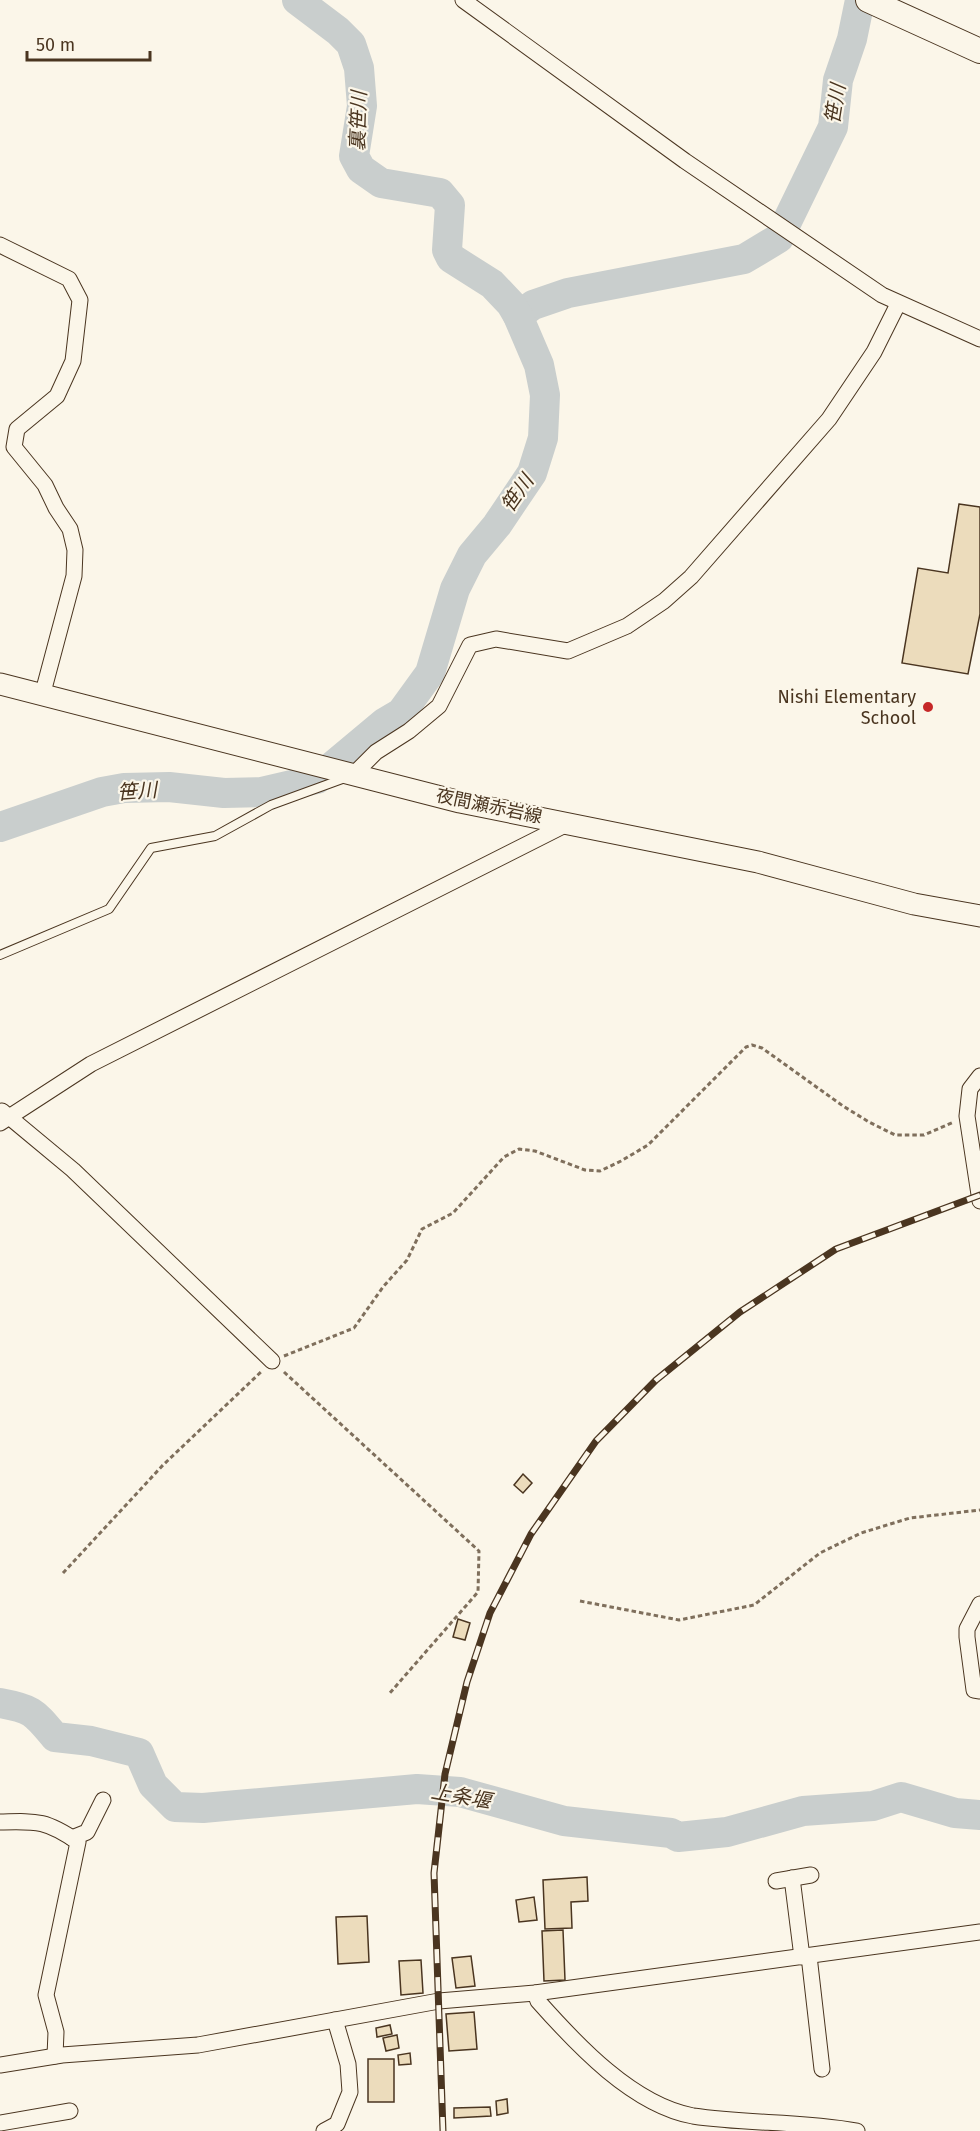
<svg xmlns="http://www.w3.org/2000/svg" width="980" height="2131" font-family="'Fira Sans','Noto Sans JP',sans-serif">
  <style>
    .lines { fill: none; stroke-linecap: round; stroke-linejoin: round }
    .river { stroke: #c9cecd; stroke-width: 30 }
    .building { fill: #ecdcbc; stroke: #4a3520; stroke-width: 1.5 }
    .service-casing { stroke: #4a3520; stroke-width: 10 }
    .minor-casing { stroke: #4a3520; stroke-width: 17 }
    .secondary-casing { stroke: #4a3520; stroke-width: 23 }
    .trunk-casing { stroke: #4a3520; stroke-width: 26 }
    .path { stroke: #7f6f5c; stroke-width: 3; stroke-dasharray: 4.5 3; stroke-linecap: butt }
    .service { stroke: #fbf6e9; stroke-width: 8 }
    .minor { stroke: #fbf6e9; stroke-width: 15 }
    .secondary { stroke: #fbf6e9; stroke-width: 21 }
    .trunk { stroke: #fbf6e9; stroke-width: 24 }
    .rail-casing { stroke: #4a3520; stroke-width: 7 }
    .rail { stroke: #fbf6e9; stroke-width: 4.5; stroke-dasharray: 14; stroke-linecap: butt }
    .poi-dot { fill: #c62828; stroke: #fbf6e9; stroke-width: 2 }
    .labels { text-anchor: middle; stroke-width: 4.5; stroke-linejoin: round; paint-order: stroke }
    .poi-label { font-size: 18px; fill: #4a3520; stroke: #fbf6e9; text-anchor: end }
    .street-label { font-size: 18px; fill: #4a3520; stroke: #fbf6e9 }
    .water-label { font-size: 20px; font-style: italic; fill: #4a3520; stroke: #fbf6e9 }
  </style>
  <rect width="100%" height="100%" fill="#fbf6e9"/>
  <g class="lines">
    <g class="river">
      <path d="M518,316L533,305L568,293L744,259L779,238L833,127L838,80L852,39L860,0"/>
      <path d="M0,827L102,792L124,788L169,787L224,793L261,792L317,779L384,723L401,713L430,673L455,589L472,555L497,525L532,473L543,438L545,395L539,365L518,316L511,304L492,284L451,258L447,250L450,205L440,193L381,183L361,169L354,156L362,106L359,68L351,44L338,31L297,0"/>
      <path d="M0,1703C33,1709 34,1712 55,1737L91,1741L139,1753L153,1785L175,1807L203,1808L417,1789L460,1792L564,1821L671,1833L678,1837L727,1832L803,1811L873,1806L901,1797L955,1813L980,1815"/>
    </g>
  </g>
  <g class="building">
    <path d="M959,504L980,507V614L968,674L902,663L918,568L948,573Z"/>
    <path d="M523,1474L532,1483L523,1493L514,1485Z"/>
    <path d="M458,1619L470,1623L465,1640L453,1637Z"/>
    <path d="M587,1877L588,1901L571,1902L572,1928L545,1929L543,1880Z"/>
    <path d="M534,1897L537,1920L519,1922L516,1900Z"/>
    <path d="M367,1916L369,1962L338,1964L336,1917Z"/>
    <path d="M563,1930L565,1980L544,1981L542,1931Z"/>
    <path d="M471,1956L475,1986L456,1988L452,1958Z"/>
    <path d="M421,1960L423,1993L401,1995L399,1961Z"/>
    <path d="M474,2012L477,2049L449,2051L446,2014Z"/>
    <path d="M390,2025L392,2034L377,2037L376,2028Z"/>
    <path d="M397,2035L399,2048L386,2051L383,2038Z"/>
    <path d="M410,2053L411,2064L399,2065L398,2055Z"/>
    <rect x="368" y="2059" width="26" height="43"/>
    <path d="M507,2099L508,2113L497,2115L496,2101Z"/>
    <path d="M490,2107L491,2116L454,2118V2108Z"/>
  </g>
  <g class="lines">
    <g class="service-casing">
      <path id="service" d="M0,955L109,909L151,848L215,836L271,805L345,778"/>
    </g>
    <g class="minor-casing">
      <g id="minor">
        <path d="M463,0L685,161L882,295L980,339"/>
        <path d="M0,245L69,279L80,300L73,361L57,396L17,429L14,447L45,485L56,508L70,529L75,550L74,576L42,696"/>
        <path d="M354,774L376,752L409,731L439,706L470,645L496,639L568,651L627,626L664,601L691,577L829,419L874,352L898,304"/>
        <path d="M980,1076L970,1089L967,1116L980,1201"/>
        <path d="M2,1111L73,1170L272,1361"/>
        <path d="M0,1123L91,1064L569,823"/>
        <path d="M980,1604L967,1629V1637L974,1690L980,1691"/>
        <path d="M0,1822C37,1821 46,1820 78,1842L46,1995L56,2032L55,2056"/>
        <path d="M72,1838L87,1832L103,1800"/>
        <path d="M792,1878L802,1957"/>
        <path d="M776,1881L811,1875"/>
        <path d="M809,1956L822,2069"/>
        <path d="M535,1993L538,2001C577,2045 633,2105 693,2116C747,2124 803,2121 857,2131"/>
        <path d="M0,2065L62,2055L198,2045L439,2001L535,1993L980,1932"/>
        <path d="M0,2123L70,2111"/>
        <path d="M324,2131L337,2124L350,2092L348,2064L335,2020"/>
      </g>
    </g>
    <g class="secondary-casing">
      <path id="secondary" d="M0,684L460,802L758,862L914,904L980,916"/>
    </g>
    <g class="trunk-casing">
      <path id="trunk" d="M868,0L980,51"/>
    </g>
    <g class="path">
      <path d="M284,1356L354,1328L383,1287L407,1260L422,1229L453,1213L504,1157L519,1149L535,1151L585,1170L600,1171L621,1161L648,1145L746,1047L752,1045L762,1048L843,1106L869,1122L895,1135H924L954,1122"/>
      <path d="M284,1372L479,1551L478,1592L389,1694"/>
      <path d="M63,1573L163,1465L262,1371"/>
      <path d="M580,1601L679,1620L754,1605L820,1553L861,1533L910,1518L980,1510"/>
    </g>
    <use href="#service" class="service"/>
    <use href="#minor" class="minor"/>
    <use href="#secondary" class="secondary"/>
    <use href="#trunk" class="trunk"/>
    <g class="rail-casing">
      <path id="rail" d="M443,2131L434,1873L445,1774L467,1682L490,1613L531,1534L596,1441L656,1380L740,1312L836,1249L980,1195"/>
    </g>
    <use href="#rail" class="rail"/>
  </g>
  <circle class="poi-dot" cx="928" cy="707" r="6"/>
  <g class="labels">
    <g class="poi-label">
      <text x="916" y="703">Nishi Elementary<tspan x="916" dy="21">School</tspan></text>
    </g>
    <g class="street-label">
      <text transform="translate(489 806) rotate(12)" y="6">夜間瀬赤岩線</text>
    </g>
    <g class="water-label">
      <text transform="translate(835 104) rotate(-81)" y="7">笹川</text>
      <text transform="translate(358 121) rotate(-88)" y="7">裏笹川</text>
      <text transform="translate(517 493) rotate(-55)" y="7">笹川</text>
      <text transform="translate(137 791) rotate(-4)" y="7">笹川</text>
      <text transform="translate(461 1796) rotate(10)" y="7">上条堰</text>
    </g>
  </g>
  <path d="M27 51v9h123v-9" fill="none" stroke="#4a3520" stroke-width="3"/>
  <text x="36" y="51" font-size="18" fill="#4a3520" stroke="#fbf6e9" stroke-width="4.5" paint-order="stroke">50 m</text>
</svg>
